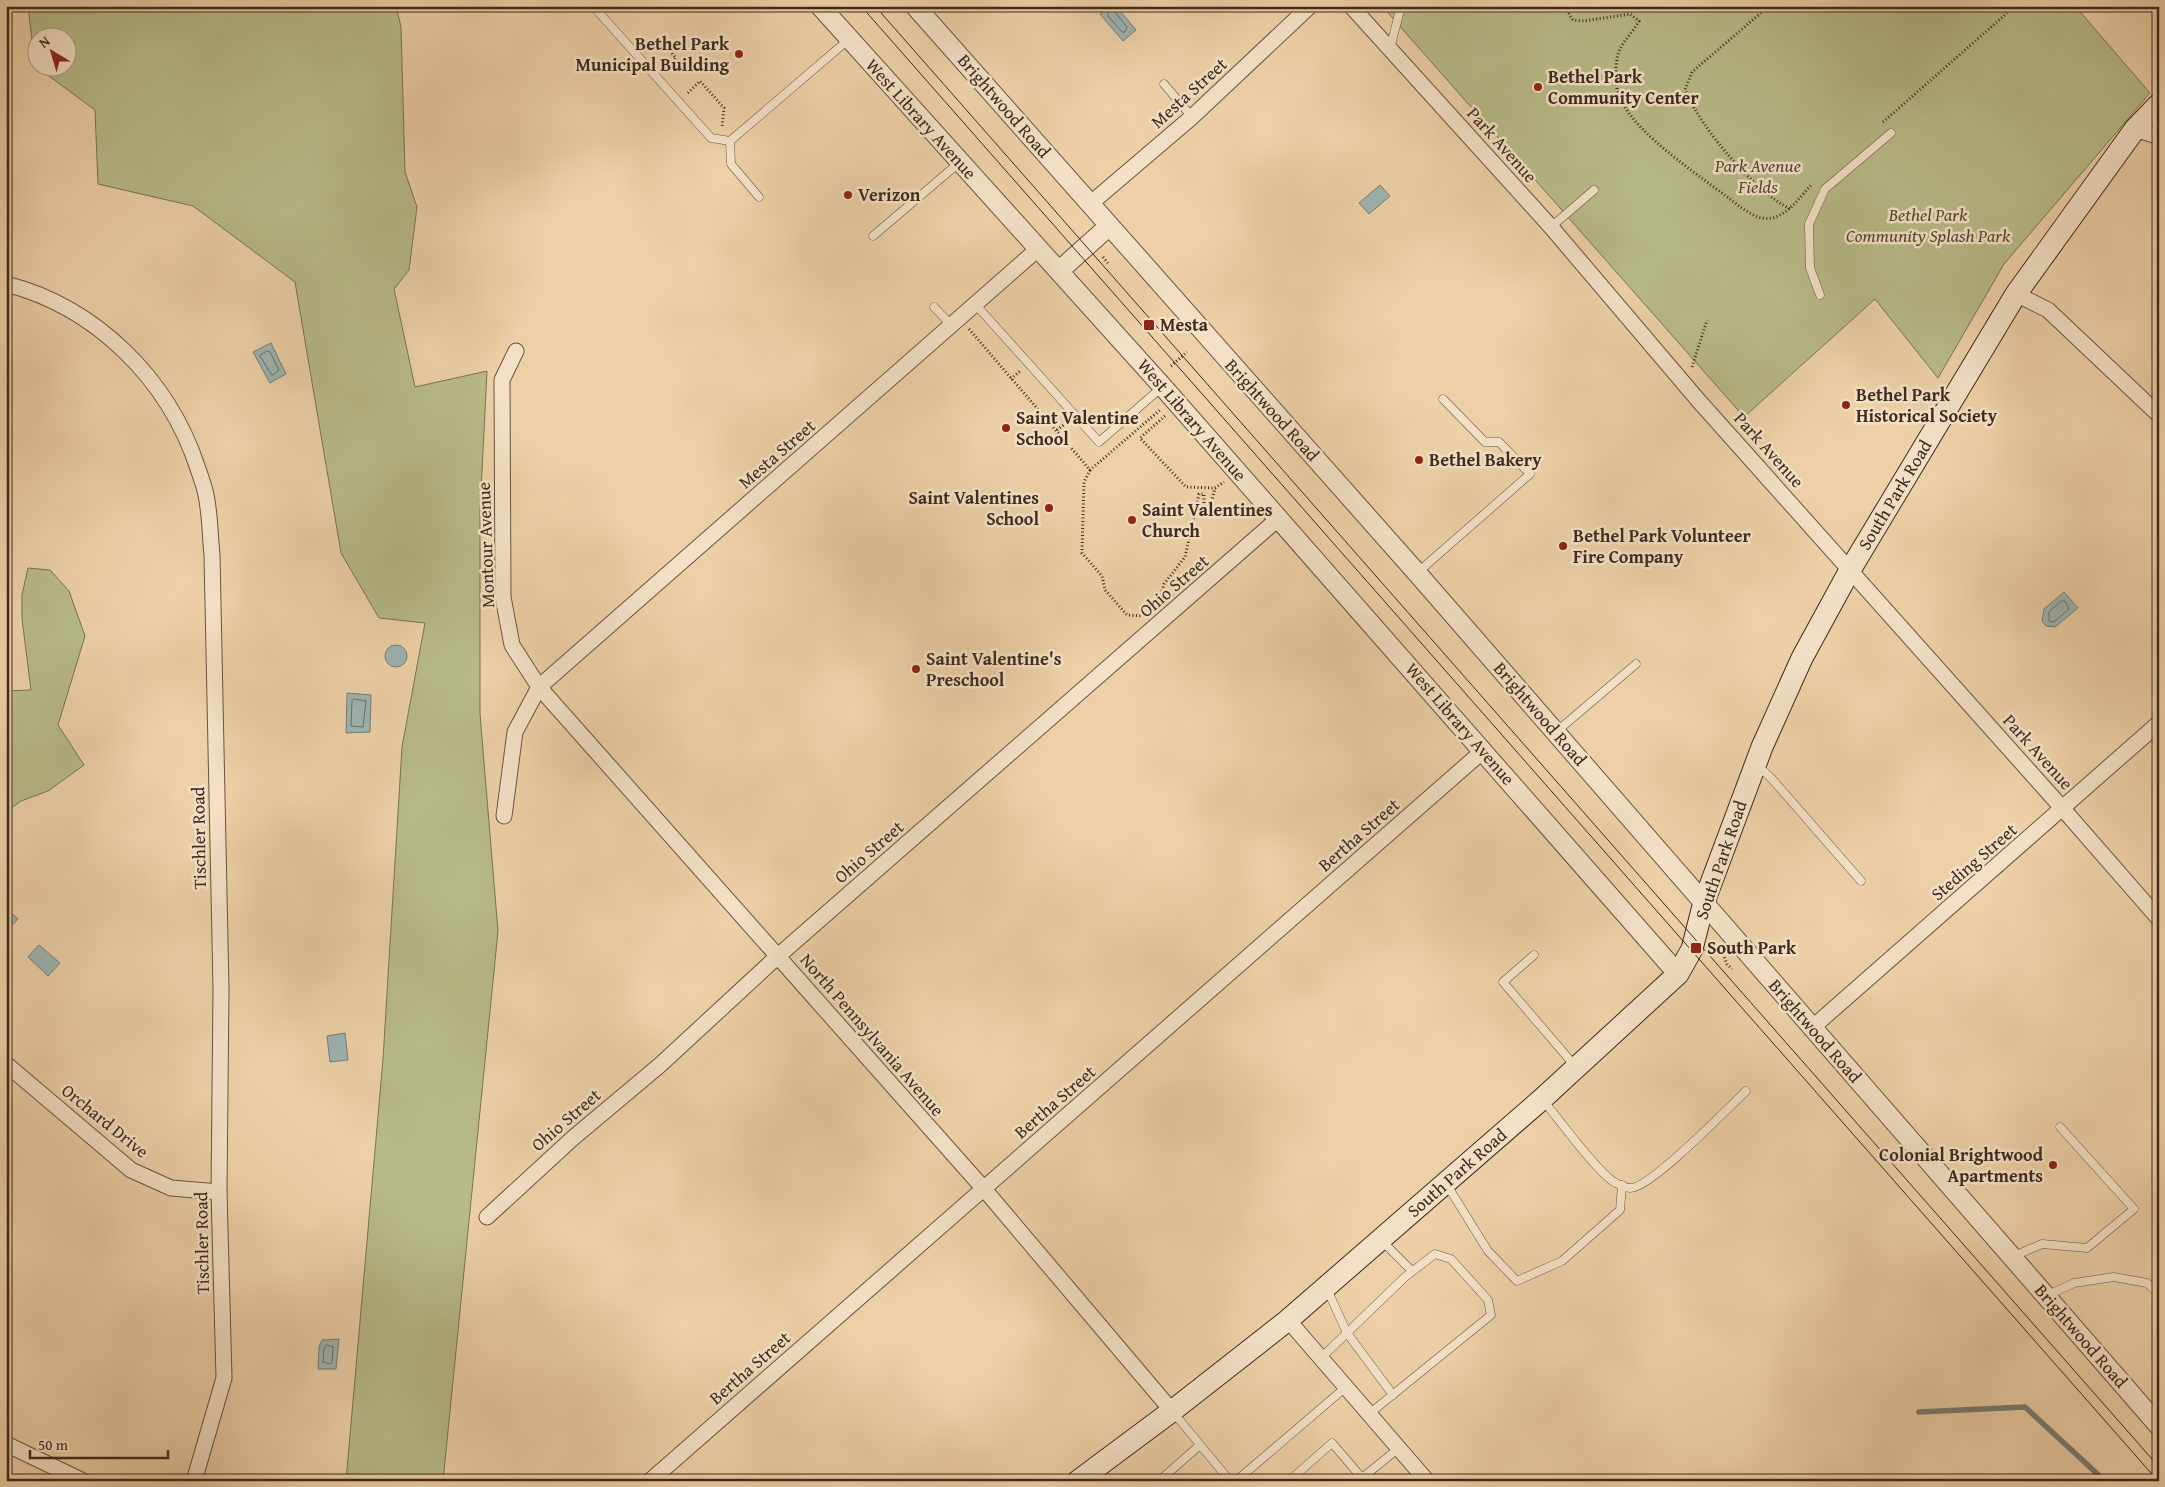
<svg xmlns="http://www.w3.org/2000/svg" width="2165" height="1487" font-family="'Gentium Book Plus',serif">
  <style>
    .green { fill: #b7bb88; stroke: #7b7252 }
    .water { fill: #9cb4b1; stroke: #777d75 }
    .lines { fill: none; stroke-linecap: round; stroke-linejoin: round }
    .shore { stroke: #6e6f66; stroke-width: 1 }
    .stream { stroke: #777d75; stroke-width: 5.5 }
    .service-casing { stroke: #6a543f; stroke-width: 9 }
    .minor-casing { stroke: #6a543f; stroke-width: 17 }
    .tertiary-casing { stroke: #6a543f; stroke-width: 21 }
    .secondary-casing { stroke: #3f2a1c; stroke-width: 23 }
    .path { stroke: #3f2a1c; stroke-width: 3; stroke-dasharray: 1 2.5; stroke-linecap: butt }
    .service { stroke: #f3e0c6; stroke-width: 8 }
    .minor { stroke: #f3e0c6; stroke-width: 15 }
    .tertiary { stroke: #f3e0c6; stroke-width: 19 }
    .secondary { stroke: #f3e0c6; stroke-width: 21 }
    .tram { stroke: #3f2a1c; stroke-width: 1 }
    .poi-dot { fill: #8f2418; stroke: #f3e0c6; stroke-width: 2 }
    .labels { text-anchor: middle; stroke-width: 5; stroke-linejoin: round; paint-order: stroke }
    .poi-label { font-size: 18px; font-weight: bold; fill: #3f2a1c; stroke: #f3e0c6; text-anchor: start }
    .street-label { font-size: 18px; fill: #3f2a1c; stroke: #f3e0c6 }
    .park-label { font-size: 18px; font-style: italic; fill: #574732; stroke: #f3e0c6 }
  </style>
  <rect width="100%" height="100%" fill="#edd0a7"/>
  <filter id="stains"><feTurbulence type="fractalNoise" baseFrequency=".004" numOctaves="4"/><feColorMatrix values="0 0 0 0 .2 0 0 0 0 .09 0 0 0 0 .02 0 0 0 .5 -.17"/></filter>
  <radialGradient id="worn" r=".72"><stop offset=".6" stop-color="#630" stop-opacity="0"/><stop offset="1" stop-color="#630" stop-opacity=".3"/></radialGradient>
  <g class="green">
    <path d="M28,6H396L401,27L405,172L417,207L409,270L394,289L415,387L487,371L480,511V714L498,931L443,1481H346L383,1059L402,747L425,623L379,618L341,553L295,282L193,206L98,184L95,110L38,68H68V38H38V67L35,66Z"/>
    <path d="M1382,6H2075L2150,93L2004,264L1938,378L1875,299L1744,417Z"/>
    <path d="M28,568L50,570L69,591L85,636L58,725L84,765L48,791L21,801L6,812V691L31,690L22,619V595Z"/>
  </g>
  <g class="water">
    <path d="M1108,6H1116L1136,30L1123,41L1100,14Z"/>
    <path d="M1380,185L1390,196L1369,214L1359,203Z"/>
    <path d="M271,343L286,374L270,383L253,352Z"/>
    <path d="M2064,592L2078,608L2055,627L2046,626L2042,621L2044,609Z"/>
    <circle cx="396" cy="656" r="11"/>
    <path d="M347,693L371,695L370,732L346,733Z"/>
    <path d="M6,908L18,919L7,931H6Z"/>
    <path d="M39,945L60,963L48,976L28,957Z"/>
    <path d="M345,1033L348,1060L330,1062L327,1036Z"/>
    <path d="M339,1339L336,1369H318L319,1347L322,1340Z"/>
  </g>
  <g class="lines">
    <g class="shore">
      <path d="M1110,11H1114L1127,27L1125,32H1122L1108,16Z"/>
      <path d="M267,351L270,352L279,370L273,375L271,374L260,356Z"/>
      <path d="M2062,601H2065L2069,609L2054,622L2049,621V612Z"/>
      <path d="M354,699L366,701L363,727L351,726L352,701Z"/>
      <path d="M327,1345L333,1347L332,1362L330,1364L323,1362L324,1349Z"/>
    </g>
    <path class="stream" d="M1919,1412L2025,1407L2105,1481"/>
    <g class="service-casing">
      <g id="service">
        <path d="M593,6L711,138L730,141L848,40"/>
        <path d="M1390,49L1401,6"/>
        <path d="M1164,84L1192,117"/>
        <path d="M730,141L731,164L759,197"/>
        <path d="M1551,227L1594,190"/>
        <path d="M873,236L960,162"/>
        <path d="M1820,295L1810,268L1809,224L1825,189L1891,133"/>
        <path d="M976,305L1099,442L1162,387"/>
        <path d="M934,307L952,326"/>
        <path d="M1417,573L1530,474L1499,442H1485L1443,399"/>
        <path d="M1556,732L1636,664"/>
        <path d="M1757,765L1772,779L1861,881"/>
        <path d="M1534,955L1503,982L1575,1066"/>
        <path d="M1543,1100C1557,1117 1600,1176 1616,1183C1619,1185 1627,1188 1630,1188C1650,1189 1728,1108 1746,1091"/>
        <path d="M1447,1185L1488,1251L1517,1281L1562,1261L1620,1210L1622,1185"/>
        <path d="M1382,1241L1412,1271"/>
        <path d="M2012,1257L2042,1244L2087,1248L2134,1209L2060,1127"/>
        <path d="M1327,1289L1347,1333L1393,1395"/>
        <path d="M2046,1296L2074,1283L2114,1277L2147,1283L2159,1294"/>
        <path d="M1321,1358L1405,1277L1435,1254L1451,1259L1488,1300L1491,1315L1369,1414"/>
        <path d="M1173,1412L1230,1481"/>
        <path d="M1159,1481L1200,1445"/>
        <path d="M1236,1481L1346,1387"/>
        <path d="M1289,1481L1332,1443L1362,1478L1399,1448"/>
      </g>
    </g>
    <g class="minor-casing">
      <g id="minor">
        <path d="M1351,6L1551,227L1698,400L2063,809L2159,919"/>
        <path d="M2135,129L2159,137"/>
        <path d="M1090,204L1192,117L1310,6"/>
        <path d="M1039,248L539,687L984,1189L1172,1411"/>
        <path d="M6,284C96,307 168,379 197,466C200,475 204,485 206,495C210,514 210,535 212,555L221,989L219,1192L224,1378L194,1481"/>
        <path d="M2016,294L2048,310L2159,415"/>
        <path d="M504,816L515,732L539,687L512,645L503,597L502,380L516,351"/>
        <path d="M1813,1027L2159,723"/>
        <path d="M6,1064L131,1170L171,1188L219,1192"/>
        <path d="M487,1217L573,1138L660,1065L778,956L1279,518"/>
        <path d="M1288,1320L1427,1481"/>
        <path d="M6,1444L83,1481"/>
        <path d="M650,1481L1484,750"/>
      </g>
    </g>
    <g class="tertiary-casing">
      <g id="tertiary">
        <path d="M820,6L1163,387L1678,974"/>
        <path d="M915,6L1417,573L2159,1426"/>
        <path d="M1059,271L1109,226"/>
      </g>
    </g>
    <g class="secondary-casing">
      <path id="secondary" d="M1078,1481L1172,1411L1288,1320L1542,1099L1678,974L1692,949L1704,902L1762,747L1802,658L1850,570L2016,294L2135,129L2159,104"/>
    </g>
    <g class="path">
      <path d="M1769,6L1692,72L1685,90C1701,128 1753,190 1790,209"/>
      <path d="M1567,10L1573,20L1584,21L1630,14L1639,21C1632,34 1618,45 1617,60C1615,71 1615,87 1620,98C1636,136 1707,180 1740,207C1746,210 1752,215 1758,217C1782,225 1798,199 1812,184"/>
      <path d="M667,69L666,67L676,58L671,52"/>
      <path d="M688,93L700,81L724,108L722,127"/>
      <path d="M1883,122L2006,14L2010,6"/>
      <path d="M1103,257L1108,263"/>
      <path d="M969,329L1090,470L1160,410"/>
      <path d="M1171,366L1187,352"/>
      <path d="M1692,367L1707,320"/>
      <path d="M1011,379L1020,371"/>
      <path d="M1165,416L1140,438L1186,487L1215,488L1224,482"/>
      <path d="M1057,430L1066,423"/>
      <path d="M1090,470L1084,482L1082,553L1102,576L1105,590L1127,615L1143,616"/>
      <path d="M1159,601L1164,584L1185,557L1199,494H1204V507L1210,508L1215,488"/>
      <path d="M1723,954L1727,964L1732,969"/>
    </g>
    <use href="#service" class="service"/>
    <use href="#minor" class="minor"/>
    <use href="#tertiary" class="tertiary"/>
    <use href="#secondary" class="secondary"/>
    <g class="tram">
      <path d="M861,6L2158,1481"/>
      <path d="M875,6L2159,1467"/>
    </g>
  </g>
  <g class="poi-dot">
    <circle cx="739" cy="54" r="5"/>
    <circle cx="1538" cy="87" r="5"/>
    <circle cx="848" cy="195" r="5"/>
    <rect x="1143" y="319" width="12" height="12" rx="2.5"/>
    <circle cx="1846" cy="405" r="5"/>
    <circle cx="1006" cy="428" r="5"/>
    <circle cx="1419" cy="460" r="5"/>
    <circle cx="1049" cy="508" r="5"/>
    <circle cx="1132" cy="520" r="5"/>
    <circle cx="1563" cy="546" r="5"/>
    <circle cx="916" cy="669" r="5"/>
    <rect x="1690" y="942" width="12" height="12" rx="2.5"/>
    <circle cx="2053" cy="1165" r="5"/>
  </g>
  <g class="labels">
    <g class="poi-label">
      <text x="729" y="50" text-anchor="end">Bethel Park<tspan x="729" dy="21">Municipal Building</tspan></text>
      <text x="1548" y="83">Bethel Park<tspan x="1548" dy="21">Community Center</tspan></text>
      <text x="858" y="201">Verizon</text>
      <text x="1160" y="331">Mesta</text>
      <text x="1856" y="401">Bethel Park<tspan x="1856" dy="21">Historical Society</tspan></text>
      <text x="1016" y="424">Saint Valentine<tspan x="1016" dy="21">School</tspan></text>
      <text x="1429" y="466">Bethel Bakery</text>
      <text x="1039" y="504" text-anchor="end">Saint Valentines<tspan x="1039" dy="21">School</tspan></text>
      <text x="1142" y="516">Saint Valentines<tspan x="1142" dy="21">Church</tspan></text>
      <text x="1573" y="542">Bethel Park Volunteer<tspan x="1573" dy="21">Fire Company</tspan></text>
      <text x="926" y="665">Saint Valentine's<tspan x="926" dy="21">Preschool</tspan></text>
      <text x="1707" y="954">South Park</text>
      <text x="2043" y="1161" text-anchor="end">Colonial Brightwood<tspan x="2043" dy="21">Apartments</tspan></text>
    </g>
    <g class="street-label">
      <text transform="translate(1189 93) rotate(-42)" y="6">Mesta Street</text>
      <text transform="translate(1004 106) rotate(49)" y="6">Brightwood Road</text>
      <text transform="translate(921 119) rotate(48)" y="6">West Library Avenue</text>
      <text transform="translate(1502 145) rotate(48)" y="6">Park Avenue</text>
      <text transform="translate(1272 410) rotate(48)" y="6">Brightwood Road</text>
      <text transform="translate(1192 420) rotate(49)" y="6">West Library Avenue</text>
      <text transform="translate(1769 450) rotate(48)" y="6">Park Avenue</text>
      <text transform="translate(777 454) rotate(-41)" y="6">Mesta Street</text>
      <text transform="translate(1895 495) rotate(-59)" y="6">South Park Road</text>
      <text transform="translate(486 545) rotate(-92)" y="6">Montour Avenue</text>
      <text transform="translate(1174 586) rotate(-41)" y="6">Ohio Street</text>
      <text transform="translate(1540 714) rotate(49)" y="6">Brightwood Road</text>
      <text transform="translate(1460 724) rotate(49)" y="6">West Library Avenue</text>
      <text transform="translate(2038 752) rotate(48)" y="6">Park Avenue</text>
      <text transform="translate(1359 835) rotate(-41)" y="6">Bertha Street</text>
      <text transform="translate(199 838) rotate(-91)" y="6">Tischler Road</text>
      <text transform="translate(869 852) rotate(-41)" y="6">Ohio Street</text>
      <text transform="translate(1721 860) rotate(-71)" y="6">South Park Road</text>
      <text transform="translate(1974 862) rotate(-41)" y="6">Steding Street</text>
      <text transform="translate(1815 1031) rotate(49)" y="6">Brightwood Road</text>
      <text transform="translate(872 1035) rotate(49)" y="6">North Pennsylvania Avenue</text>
      <text transform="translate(1055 1102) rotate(-41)" y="6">Bertha Street</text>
      <text transform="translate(566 1120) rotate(-41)" y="6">Ohio Street</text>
      <text transform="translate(105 1121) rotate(39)" y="6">Orchard Drive</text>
      <text transform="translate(1457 1173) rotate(-41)" y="6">South Park Road</text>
      <text transform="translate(202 1243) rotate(-91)" y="6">Tischler Road</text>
      <text transform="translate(2081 1336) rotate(49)" y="6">Brightwood Road</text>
      <text transform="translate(750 1368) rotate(-41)" y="6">Bertha Street</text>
    </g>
    <g class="park-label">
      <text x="1758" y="172">Park Avenue<tspan x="1758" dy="21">Fields</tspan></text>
      <text x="1928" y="221">Bethel Park<tspan x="1928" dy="21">Community Splash Park</tspan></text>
    </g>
  </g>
  <rect width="2165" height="1487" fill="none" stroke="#edd0a7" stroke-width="25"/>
  <rect x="8" y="8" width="2150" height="1472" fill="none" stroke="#3f2a1c" stroke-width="2.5"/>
  <rect x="12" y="12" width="2140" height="1462" fill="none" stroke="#3f2a1c"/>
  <g transform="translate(52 52) rotate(322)"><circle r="24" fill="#f3e0c6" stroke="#ab9782"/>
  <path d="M0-4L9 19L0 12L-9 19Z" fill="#8f2418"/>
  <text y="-8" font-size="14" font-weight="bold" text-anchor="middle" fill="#3f2a1c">N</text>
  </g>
  <path d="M30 1450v8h138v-8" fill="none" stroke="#3f2a1c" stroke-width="2.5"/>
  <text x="38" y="1450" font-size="15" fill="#3f2a1c" stroke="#f3e0c6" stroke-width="4" paint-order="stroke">50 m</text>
  <rect width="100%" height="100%" filter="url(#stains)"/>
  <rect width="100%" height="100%" fill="url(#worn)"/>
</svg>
